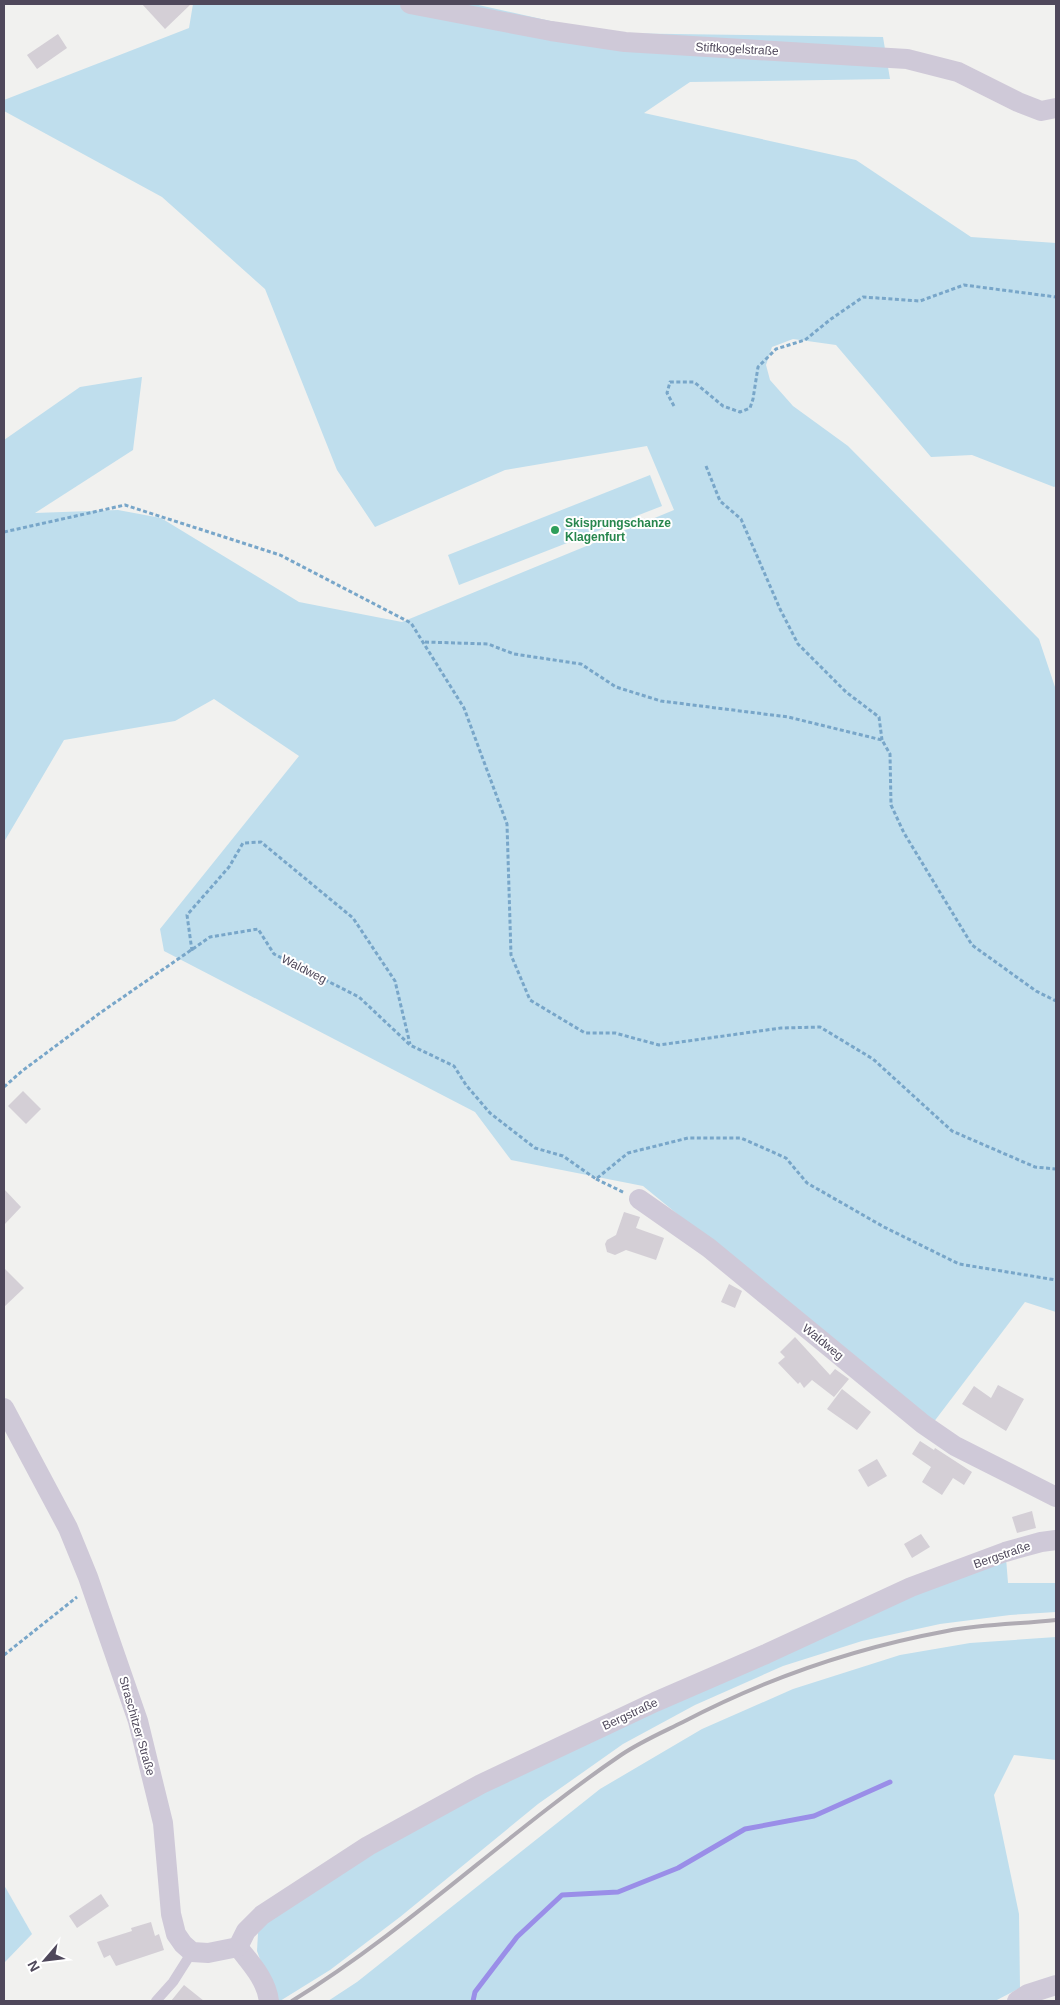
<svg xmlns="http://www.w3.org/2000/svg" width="1060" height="2005" font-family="Arial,sans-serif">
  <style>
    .green { fill: #bfdeed }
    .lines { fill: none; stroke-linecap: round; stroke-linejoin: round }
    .stream { stroke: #9a8ee8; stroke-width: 5 }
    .building { fill: #d4cfd6 }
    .path { stroke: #78a6c9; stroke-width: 3; stroke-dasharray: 4 2.5; stroke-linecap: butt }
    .lane { stroke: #cfc9d8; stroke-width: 10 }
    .street { stroke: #cfc9d8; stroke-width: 20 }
    .rail { stroke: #afabb3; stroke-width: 4 }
    .leisure-dot { fill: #2e9e5b; stroke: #fff; stroke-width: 2 }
    .labels { text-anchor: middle; stroke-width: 4; stroke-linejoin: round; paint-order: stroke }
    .street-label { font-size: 12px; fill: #4f485b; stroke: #fff }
    .leisure-label { font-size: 12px; font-weight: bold; fill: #27864d; stroke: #fff; text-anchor: start }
  </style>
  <rect width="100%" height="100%" fill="#f1f1ef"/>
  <g class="green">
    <path d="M193,4H474L604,33L883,37L890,79L690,82L644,113L856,160L971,237L1056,243V486L1054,487L972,455L931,457L836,345L793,339L772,347L766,365L770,380L793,406L848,446L1039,639L1056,690V1312L1025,1302L933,1423L643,1186L511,1160L475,1112L164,951L160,929L299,756L214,699L175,721L64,740L4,842V440L80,387L142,377L133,450L35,513L118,510L161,518L299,602L402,622L674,510L647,446L505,470L375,527L337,470L265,289L162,197L4,111V100L189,28Z"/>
    <path d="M650,475L662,506L459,585L448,555Z"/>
    <path d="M1006,1558L1008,1583H1056V1612L1010,1615L940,1624L862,1641L783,1666L695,1705L623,1744L538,1804L400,1917L330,1970L280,2001H275L257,1951L258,1933L271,1916L477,1791L911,1593Z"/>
    <path d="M1056,1637V1760L1014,1755L994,1795L1019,1914L1020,1988L995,2001H328L357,1982L600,1789L702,1729L793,1689L900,1655L970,1643Z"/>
    <path d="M4,1885L32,1934L4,1963Z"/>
  </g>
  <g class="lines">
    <path class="stream" d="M473,2001L475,1992L517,1937L562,1895L618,1892L678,1868L745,1829L814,1816L890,1782"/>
  </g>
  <g class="building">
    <path d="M142,4H191L165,29Z"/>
    <path d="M58,34L67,48L37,69L27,55Z"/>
    <path d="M23,1091L41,1109L26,1124L8,1106Z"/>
    <path d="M4,1189L21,1207L4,1225Z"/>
    <path d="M624,1212L640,1217L636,1228L664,1238L656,1260L626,1250L615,1255L607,1252L605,1244L607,1240L616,1235Z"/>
    <path d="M4,1268L24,1288L4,1307Z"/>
    <path d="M729,1284L742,1291L735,1308L721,1302Z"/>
    <path d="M795,1337L830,1375L835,1369L849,1379L834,1397L812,1380L804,1388L800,1382L798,1384L778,1363L785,1357L780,1352Z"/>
    <path d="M998,1385L1024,1399L1006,1431L962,1404L974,1386L991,1398Z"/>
    <path d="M842,1389L871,1412L857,1430L827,1409Z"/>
    <path d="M920,1441L934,1450L935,1448L972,1472L964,1485L953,1478L942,1495L922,1482L931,1467L912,1454Z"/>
    <path d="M877,1459L887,1476L868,1487L858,1470Z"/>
    <path d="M1032,1511L1036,1528L1017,1533L1012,1517Z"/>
    <path d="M921,1534L930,1547L912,1558L904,1544Z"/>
    <path d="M101,1894L109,1906L77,1928L69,1916Z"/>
    <path d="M151,1922L155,1936L159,1934L164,1950L116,1966L110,1955L104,1958L97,1942L132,1931L131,1928Z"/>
    <path d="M184,1985L204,2001H171Z"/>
  </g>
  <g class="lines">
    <g class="path">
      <path d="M674,406L667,393L670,382H694L723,406L740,412L750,408L753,399L758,367L776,349L805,340L831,319L863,297L920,301L964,285L1056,297"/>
      <path d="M706,466L720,501L741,519L780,609L798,644L846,692L879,717L882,740"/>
      <path d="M4,532L125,505L280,555L411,623L464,708L507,824L511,955L530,1000L585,1033H615L659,1045L781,1028L820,1027L873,1059L952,1131L1035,1167L1056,1169"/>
      <path d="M425,642L488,644L514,654L581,664L616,687L661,701L788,717L882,740L890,754L891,805L904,833L972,945L1036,991L1056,1001"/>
      <path d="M192,951L187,915L229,867L243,843L261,842L353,918L395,981L410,1044"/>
      <path d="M4,1087L22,1071L100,1013L210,937L258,929L274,954L359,997L410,1045L454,1066L466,1085L490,1113L535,1148L563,1156L596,1179L628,1153L688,1138H741L786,1158L807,1183L884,1227L959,1264L1056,1280"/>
      <path d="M596,1179L625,1193"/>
      <path d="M4,1655L77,1597"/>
    </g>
    <path class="lane" d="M156,2001L173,1982L192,1952"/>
    <g class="street">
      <path d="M410,4L551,31L625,42L907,59L958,72L1018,102L1041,111L1056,108"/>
      <path d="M639,1199L709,1248L923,1424L955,1446L1056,1497"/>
      <path d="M4,1408L68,1528L88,1577L138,1721L163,1823L171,1914L176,1934L183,1944L192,1952L208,1953L238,1947C251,1964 266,1979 269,2001"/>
      <path d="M238,1947L246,1931L262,1915L368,1846L481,1784L655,1702L766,1654L911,1587L1005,1552L1041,1542L1056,1540"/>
      <path d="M1017,2001L1028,1994L1056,1985"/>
    </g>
    <path class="rail" d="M292,2001C409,1929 508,1832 621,1755C640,1742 663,1732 683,1722C767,1678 855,1648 947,1631C983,1624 1020,1624 1056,1620"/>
  </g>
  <circle class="leisure-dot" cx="555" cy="530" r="5"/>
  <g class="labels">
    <g class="street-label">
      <text transform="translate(737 49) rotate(3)" y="4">Stiftkogelstraße</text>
      <text transform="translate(304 969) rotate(27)" y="4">Waldweg</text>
      <text transform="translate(823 1342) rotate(39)" y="4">Waldweg</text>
      <text transform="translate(1002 1555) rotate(-19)" y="4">Bergstraße</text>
      <text transform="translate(630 1714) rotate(-25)" y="4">Bergstraße</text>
      <text transform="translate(137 1726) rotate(74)" y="4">Straschitzer Straße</text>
    </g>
    <g class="leisure-label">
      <text x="565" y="527">Skisprungschanze<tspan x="565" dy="14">Klagenfurt</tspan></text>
    </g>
  </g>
  <rect width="1060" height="2005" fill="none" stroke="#4f485b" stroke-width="10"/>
  <g transform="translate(45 1960) rotate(242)" stroke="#ffffff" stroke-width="4" paint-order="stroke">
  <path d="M0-4L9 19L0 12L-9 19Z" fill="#4f485b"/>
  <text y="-8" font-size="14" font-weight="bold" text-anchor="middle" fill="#4f485b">N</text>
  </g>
</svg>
